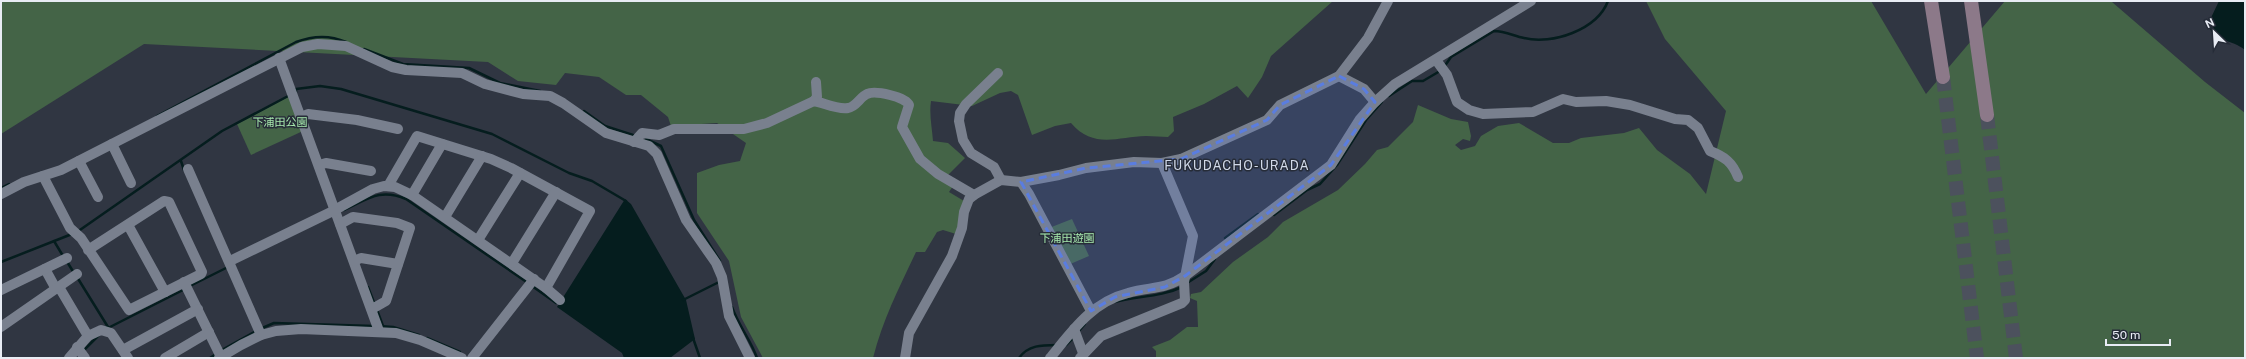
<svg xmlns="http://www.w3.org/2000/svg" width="2246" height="359" font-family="'Public Sans','Noto Sans JP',sans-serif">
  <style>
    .green { fill: #446447 }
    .water { fill: #051d1e }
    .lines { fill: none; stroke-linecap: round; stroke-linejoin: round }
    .stream { stroke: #051d1e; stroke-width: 2.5 }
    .secondary-tunnel { stroke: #4c515d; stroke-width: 14; stroke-dasharray: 14 7; stroke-linecap: butt }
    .street { stroke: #79808e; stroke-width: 10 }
    .secondary { stroke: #8c7989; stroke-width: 14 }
    .marked { fill: #5a7de0; fill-opacity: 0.2; stroke: #5a7de0; stroke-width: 3; stroke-dasharray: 8 5; stroke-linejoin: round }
    .labels { text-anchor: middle; stroke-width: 3; stroke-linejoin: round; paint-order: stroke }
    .park-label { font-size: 11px; fill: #a7e9ad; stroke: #262c38 }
    .quarter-label { font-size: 13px; letter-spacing: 1px; fill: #d1d9e9; stroke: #262c38 }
  </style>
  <rect width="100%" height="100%" fill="#303642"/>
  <g class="green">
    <path d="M1,1H1333L1271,56L1262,77L1248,98L1237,86L1204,104L1173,117L1174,131L1168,137C1161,137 1154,136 1146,136C1117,137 1093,149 1071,123L1055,126L1032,135L1018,95L1011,91L1000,93L972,106L931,101C929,114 932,127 933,141L948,143L965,158L944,179L953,186L949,192L964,201L956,234L943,230L937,232L925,252H916C899,288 883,319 873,358H763L741,317L729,261L697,213V173L719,165L740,161L746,143L717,123L671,126L668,117L641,95H626L599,77L565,73L556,85L518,81L488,62L144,44L1,134Z"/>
    <path d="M1646,1H1871L1926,94L2005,1L2112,2L2205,82L2245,113V358H1156V351L1152,347L1170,340L1187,327H1198L1197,301L1190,298L1191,294L1201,292L1233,262L1268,237L1283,222L1338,190L1365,164L1377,150L1388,147L1413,122L1418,105L1451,119L1468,122L1471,136L1470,141L1463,139L1455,145L1461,150L1475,146L1481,136L1498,126L1519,123L1553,143H1569L1581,138L1624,133L1639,128L1657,150L1690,174L1706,194L1726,111L1665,39Z"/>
    <path d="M290,96L303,131L251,155L237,124Z"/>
    <path d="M1072,219L1089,256L1068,265L1049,228Z"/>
  </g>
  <g class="water">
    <path d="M2219,1H2245V50C2232,39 2213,42 2208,24Z"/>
    <path d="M625,199L631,204L686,300L695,339L670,358H624L622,353L557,307Z"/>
  </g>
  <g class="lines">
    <g class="stream">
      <path d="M364,49L403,64L469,68L500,83L540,91"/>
      <path d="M1444,67L1451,57L1494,31C1505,31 1514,36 1524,38C1552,45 1597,30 1608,1"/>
      <path d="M296,92V89L320,86L341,89L492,134L569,173L592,181L626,201"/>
      <path d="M1389,96L1412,81H1423L1440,71"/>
      <path d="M584,111L605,126L633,135"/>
      <path d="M157,116L296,42C312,36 330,35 346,42"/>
      <path d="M646,139L661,146L694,220L720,261"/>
      <path d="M181,161L184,170"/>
      <path d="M1,188L9,184"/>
      <path d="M344,210C368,199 380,188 406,199L528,283"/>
      <path d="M1272,214L1274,215L1307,190L1320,184L1337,165L1366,120L1382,102"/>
      <path d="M77,232L222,131L290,95"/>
      <path d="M1225,238L1258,214"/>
      <path d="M54,241L63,256"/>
      <path d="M66,260L74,273"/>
      <path d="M1,262L72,234"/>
      <path d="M77,277L108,327"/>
      <path d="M1187,283L1206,271L1215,259"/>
      <path d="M190,286L228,267"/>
      <path d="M532,286L556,303"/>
      <path d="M368,287L375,305"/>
      <path d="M683,300L719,282"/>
      <path d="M1115,302C1137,296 1161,297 1182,287"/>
      <path d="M732,307C738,325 751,340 757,358"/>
      <path d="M377,310L383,326"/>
      <path d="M379,326L393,327L419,335"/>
      <path d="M108,328L185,289"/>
      <path d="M260,329L274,323L374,326"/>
      <path d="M1078,332L1085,324"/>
      <path d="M427,338L460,352"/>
      <path d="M693,338L700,358"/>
      <path d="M1066,345L1074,337"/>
      <path d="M83,351L99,335"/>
      <path d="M220,351L256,331"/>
      <path d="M210,358L216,354"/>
      <path d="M1019,358C1028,345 1042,345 1057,345"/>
    </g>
    <g class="secondary-tunnel">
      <path d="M1943,77L1977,358"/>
      <path d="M1987,115L2016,358"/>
    </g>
    <g class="street">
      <path d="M279,58L379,331"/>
      <path d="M1436,60L1447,75L1457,102L1469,110L1483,114L1533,112L1563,99L1576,102L1606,101L1630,105L1675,119L1688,120L1698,128L1710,151C1725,157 1732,162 1738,177"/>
      <path d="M998,73L966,104L960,113L959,121L963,140L971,153L994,167L1001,180"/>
      <path d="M1339,76L1364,89L1375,102"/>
      <path d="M816,82L817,97L814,101C824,103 838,110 848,108C856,107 860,97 867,94C875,90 906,97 909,105L902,127L920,159L938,174L974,195"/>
      <path d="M301,117L308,114L357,120L398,129"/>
      <path d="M634,142L642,133L659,135L674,129H744L767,123L814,101"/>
      <path d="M112,144L131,183"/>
      <path d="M79,161L98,197"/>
      <path d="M319,165L326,163L371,171"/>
      <path d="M188,169L261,335"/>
      <path d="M43,176L70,228L81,238L129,310L201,274L202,272L169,202L164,201L88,250"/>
      <path d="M1021,182L1029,194L1091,311"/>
      <path d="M388,186L417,136L491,159L511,168L590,211L546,288"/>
      <path d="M1,194L24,182L61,170L302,47L318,44L346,46L392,67L406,70L462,73L485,84L523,94L550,96L563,103L606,133L649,146L657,154L686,220L716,263L722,277L729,316L750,358"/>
      <path d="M412,195L442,144"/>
      <path d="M445,217L482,156"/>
      <path d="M340,224L353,217L397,223L410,228L386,301L372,309"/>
      <path d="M128,225L165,292"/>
      <path d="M478,240L520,173"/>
      <path d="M230,261L331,212L373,189L384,186L395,187L412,195L546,288L560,300"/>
      <path d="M354,261L361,258L398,264"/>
      <path d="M512,263L556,192"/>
      <path d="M45,269L56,289"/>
      <path d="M184,282L221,357"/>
      <path d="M59,287L88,336"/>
      <path d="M1,290L67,258"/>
      <path d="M1,327L77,274"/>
      <path d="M1074,329L1083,353"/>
      <path d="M77,347L85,358"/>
      <path d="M123,350L198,309"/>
      <path d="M69,358L88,336L101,330L111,333L128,358"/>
      <path d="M165,358L209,332"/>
      <path d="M219,358L241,345L261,335L276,331L301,329L396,333L420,340L462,358"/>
      <path d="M472,358L534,279"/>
      <path d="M905,358L909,333L952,256L962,228L964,212L969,199L974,195L1001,180L1021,182L1059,175L1086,168L1134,162L1162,163L1181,159L1267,120L1280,105L1339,76L1368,38L1388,1"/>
      <path d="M1050,358C1072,331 1092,302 1128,293C1151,286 1163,291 1185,276L1331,165L1360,119L1375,102L1395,84L1531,1"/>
      <path d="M1080,358L1101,336L1182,303L1185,300L1184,282L1193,236L1162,163"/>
    </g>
    <g class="secondary">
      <path d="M1931,1L1943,77"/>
      <path d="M1971,1L1987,115"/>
    </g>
  </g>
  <path class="marked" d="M1339,76L1364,89L1375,102L1331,165L1185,276L1165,287L1115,297L1091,311L1021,182L1086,168L1181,159L1267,120L1280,105Z"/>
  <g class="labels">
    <g class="park-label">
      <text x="280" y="126">下浦田公園</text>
      <text x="1067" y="242">下浦田遊園</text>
    </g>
    <g class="quarter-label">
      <text x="1237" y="170">FUKUDACHO-URADA</text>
    </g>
  </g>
  <rect width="2246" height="359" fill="none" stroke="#e8ecf4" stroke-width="4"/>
  <g transform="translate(2214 32) rotate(335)" stroke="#262c38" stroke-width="3" paint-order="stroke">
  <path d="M0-3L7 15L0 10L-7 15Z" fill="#e8ecf4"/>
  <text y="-6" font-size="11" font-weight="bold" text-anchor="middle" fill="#e8ecf4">N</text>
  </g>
  <path d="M2106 339v6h64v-6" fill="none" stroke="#e8ecf4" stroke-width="2"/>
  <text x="2112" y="339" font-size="12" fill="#e8ecf4" stroke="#262c38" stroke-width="3" paint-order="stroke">50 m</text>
</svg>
